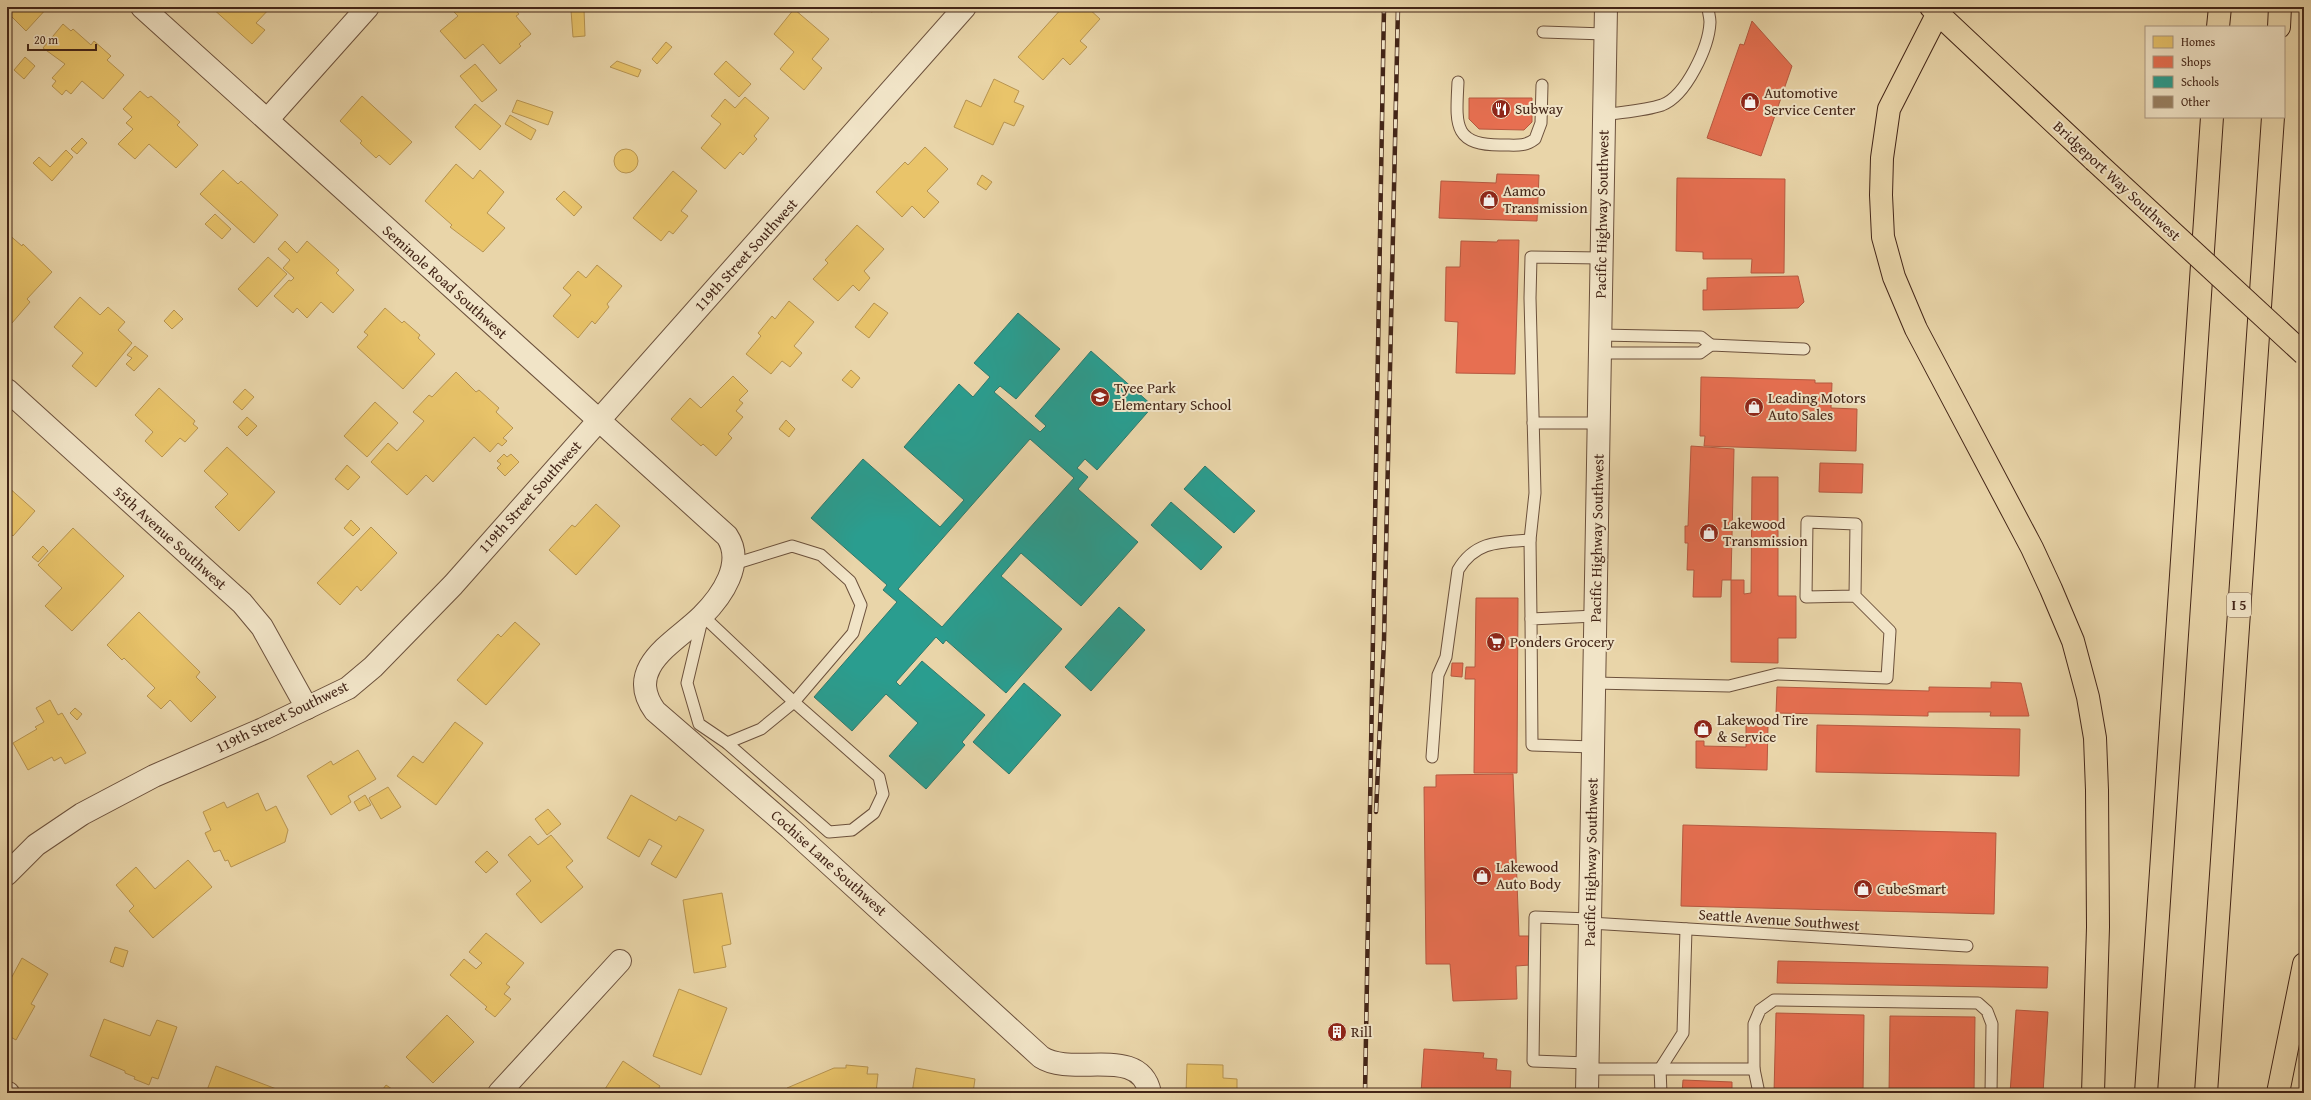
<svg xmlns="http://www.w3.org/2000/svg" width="2311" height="1100" font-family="'Gentium Book Plus',serif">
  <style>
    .homes { fill: #e9c46a; stroke: #b79451 }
    .shops { fill: #e76f51; stroke: #b65940 }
    .schools { fill: #2a9d8f; stroke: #32796b; fill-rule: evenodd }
    .building { fill: #998163; stroke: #432517 }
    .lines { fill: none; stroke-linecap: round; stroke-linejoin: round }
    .service-casing { stroke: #6c513c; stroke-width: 13 }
    .minor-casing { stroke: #6c513c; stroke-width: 24 }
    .tertiary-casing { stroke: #6c513c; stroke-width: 24 }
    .primary-casing { stroke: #432517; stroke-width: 24 }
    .motorway-casing { stroke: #432517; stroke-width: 24 }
    .service { stroke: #f1e4c7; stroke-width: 11 }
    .minor { stroke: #f1e4c7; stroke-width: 22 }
    .tertiary { stroke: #f1e4c7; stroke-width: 22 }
    .primary { stroke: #e9d5a9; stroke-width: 22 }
    .motorway { stroke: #e9d5a9; stroke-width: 22 }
    .rail-casing { stroke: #432517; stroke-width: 4.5 }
    .rail { stroke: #f1e4c7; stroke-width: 3; stroke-dasharray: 9; stroke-linecap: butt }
    .primary-bridge-casing { stroke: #432517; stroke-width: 24; stroke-linecap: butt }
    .primary-bridge { stroke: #e9d5a9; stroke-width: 22 }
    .labels { text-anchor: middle; stroke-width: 4; stroke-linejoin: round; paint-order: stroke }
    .shield { fill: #f1e4c7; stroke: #775e4c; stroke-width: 1 }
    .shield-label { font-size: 14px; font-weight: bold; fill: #432517 }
    .poi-label { font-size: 15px; fill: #432517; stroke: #f1e4c7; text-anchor: start }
    .street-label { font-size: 15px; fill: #432517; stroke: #f1e4c7 }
  </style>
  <rect width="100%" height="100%" fill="#e9d5a9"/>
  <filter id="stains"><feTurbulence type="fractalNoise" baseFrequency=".005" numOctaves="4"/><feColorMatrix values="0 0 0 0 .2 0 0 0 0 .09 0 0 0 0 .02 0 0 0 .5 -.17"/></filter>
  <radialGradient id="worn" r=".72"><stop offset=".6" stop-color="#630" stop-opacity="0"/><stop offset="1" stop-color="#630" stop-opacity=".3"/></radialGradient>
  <g class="homes">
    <path d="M7,7H48L26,31L12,17L7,22Z"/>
    <path d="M211,7H271L256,23L265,30L252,44Z"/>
    <path d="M460,7H513L519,14L516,16L531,34L519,44L521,46L500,64L483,44L465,59L440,31L458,16L454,12Z"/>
    <path d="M869,7H891L871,12Z"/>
    <path d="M1063,7H1087L1100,19L1080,41L1087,47L1070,65L1063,58L1043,80L1018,57Z"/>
    <path d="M584,9L585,36L573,37L571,10Z"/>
    <path d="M794,9L829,39L812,59L822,68L804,90L780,69L794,52L774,34Z"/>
    <path d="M63,24L71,31L73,29L91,45L94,41L111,56L107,60L124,75L103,99L82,81L71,94L66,90L62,95L52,86L56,81L52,78L65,64L43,48Z"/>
    <path d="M666,42L672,47L657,64L652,59Z"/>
    <path d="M25,57L35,66L24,79L14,70Z"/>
    <path d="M617,61L641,70L638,77L610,67Z"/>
    <path d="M726,61L751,84L739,97L714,74Z"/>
    <path d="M475,64L497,90L482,102L460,76Z"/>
    <path d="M994,79L1019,91L1014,102L1024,106L1014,126L1004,122L993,145L954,127L966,100L981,107Z"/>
    <path d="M140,91L148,98L151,96L180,122L177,125L198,145L176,168L149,144L135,159L118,144L133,129L126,123L132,117L123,109Z"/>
    <path d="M362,96L412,142L390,165L379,155L376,158L360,143L362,141L340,121Z"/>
    <path d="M745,97L769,118L754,136L757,139L743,155L740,152L725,169L701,148L721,124L711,116L725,99L735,108Z"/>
    <path d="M517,100L553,112L548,125L512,112Z"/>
    <path d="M475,104L501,126L480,150L455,127Z"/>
    <path d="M510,115L536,130L531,140L505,124Z"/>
    <path d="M82,138L87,143L77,154L71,149Z"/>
    <path d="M925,147L948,169L927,191L939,202L924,218L912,206L902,217L876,192L905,162L908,165Z"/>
    <circle cx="626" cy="161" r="12"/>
    <path d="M66,150L73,157L52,181L33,163L39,157L50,167Z"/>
    <path d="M456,164L473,179L480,170L504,192L487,213L505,228L483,252L450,227L452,225L425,201Z"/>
    <path d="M223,170L238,184L241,181L278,215L254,243L200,194Z"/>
    <path d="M673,171L697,191L681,211L688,216L673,234L669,231L661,241L633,218Z"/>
    <path d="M982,175L992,182L986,190L977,184Z"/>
    <path d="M564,191L582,207L574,216L556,199Z"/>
    <path d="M215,214L231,229L222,239L205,224Z"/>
    <path d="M857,225L884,249L864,271L870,278L859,291L853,285L838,301L813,279L828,263L825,260Z"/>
    <path d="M7,233L22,246L23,244L52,272L27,299L30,302L12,323L7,318Z"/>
    <path d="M285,241L297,253L307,241L339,270L336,273L354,290L333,313L321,302L307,318L297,308L293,313L274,296L289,280L291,281L294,278L283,268L290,260L278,249Z"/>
    <path d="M268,257L287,274L257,307L238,289Z"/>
    <path d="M597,265L622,286L607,304L609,307L595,324L592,321L578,338L553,316L571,295L563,288L578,271L586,278Z"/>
    <path d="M80,297L100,315L108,307L125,322L118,330L132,343L96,387L72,366L83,353L54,327Z"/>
    <path d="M789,301L814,322L794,346L802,353L790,367L782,361L771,374L746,354L761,336L758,333L772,316L775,319Z"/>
    <path d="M874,303L888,313L869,338L855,327Z"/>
    <path d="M385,308L402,323L404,321L420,335L418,338L435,354L403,389L357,347L368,335L364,332Z"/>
    <path d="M174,310L183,319L172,329L164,321Z"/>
    <path d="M135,346L148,356L134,371L126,364L132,358L127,355Z"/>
    <path d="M851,370L860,378L852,388L842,380Z"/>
    <path d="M456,372L476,392L479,390L499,408L496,412L513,428L503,438L507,441L502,446L498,443L490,452L474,437L433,482L426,475L407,495L371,462L388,443L397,451L424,421L413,412L429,395L432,397Z"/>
    <path d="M733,376L748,391L739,400L743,403L736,411L743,417L728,434L732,438L716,456L703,444L701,446L671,419L690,398L701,408Z"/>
    <path d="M159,388L195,421L193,424L198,428L185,442L180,438L162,457L145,441L153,432L135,415Z"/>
    <path d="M245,389L254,397L242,410L233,402Z"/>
    <path d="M375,402L398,423L367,457L344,436Z"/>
    <path d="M247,417L257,426L247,436L238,427Z"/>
    <path d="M786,420L795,429L789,437L779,429Z"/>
    <path d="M227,447L275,492L239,531L215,507L228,494L204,471Z"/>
    <path d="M504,454L507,457L511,454L519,462L505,476L497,468L501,464L497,461Z"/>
    <path d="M347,465L360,477L348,490L335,479Z"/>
    <path d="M7,486L35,511L13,536L7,530Z"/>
    <path d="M596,504L620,526L576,575L549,550L572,525L575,527Z"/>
    <path d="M351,520L360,529L353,536L344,528Z"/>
    <path d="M371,527L397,553L361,591L357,586L340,605L317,583Z"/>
    <path d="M73,528L124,576L72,631L45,606L62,588L38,565Z"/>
    <path d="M43,546L48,551L38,562L32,557Z"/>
    <path d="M139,612L200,672L196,677L216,697L191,722L170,700L161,709L147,696L155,688L124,658L122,660L107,645Z"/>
    <path d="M515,622L540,644L486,705L457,680L498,634L501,637Z"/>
    <path d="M50,700L58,715L62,713L86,753L65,764L61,757L54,761L52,757L28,770L13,743L37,729L35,727L44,722L36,708Z"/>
    <path d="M75,708L82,714L77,720L70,713Z"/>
    <path d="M455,722L483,743L436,805L397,776L413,756L423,763Z"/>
    <path d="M358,750L376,779L348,796L351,802L331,815L307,776L331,761L333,765Z"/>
    <path d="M388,787L401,807L381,819L369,798Z"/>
    <path d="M258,793L266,811L276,806L288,830L285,842L231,867L228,860L225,861L220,850L214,852L205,833L211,830L203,812L224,802L227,808Z"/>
    <path d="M365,795L371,805L359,811L354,802Z"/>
    <path d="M631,795L676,821L679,816L704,830L676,878L651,864L662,846L649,839L639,857L607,838Z"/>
    <path d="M548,809L561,824L547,835L535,819Z"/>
    <path d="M551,835L573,861L566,867L583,887L541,923L516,894L531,881L508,855L530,836L538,845Z"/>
    <path d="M487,851L498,862L486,873L475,862Z"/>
    <path d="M188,860L212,887L153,938L129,911L134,906L116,885L136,867L155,889Z"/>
    <path d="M722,893L731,944L722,946L726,967L694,973L683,900Z"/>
    <path d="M486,933L524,963L506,984L510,987L504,994L511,999L495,1017L485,1009L487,1007L450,975L464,959L476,969L482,963L469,952Z"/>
    <path d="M115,947L128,951L123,967L110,962Z"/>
    <path d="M22,958L48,974L31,1004L35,1006L16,1040L7,1035V986Z"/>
    <path d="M679,989L727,1008L701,1075L653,1056Z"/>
    <path d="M447,1015L474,1042L433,1083L406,1057Z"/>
    <path d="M104,1019L150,1036L157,1020L177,1027L158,1079L152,1077L149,1085L134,1079L135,1077L125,1073V1071L90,1056Z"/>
    <path d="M623,1061L660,1086L656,1093H611L605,1089Z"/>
    <path d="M1187,1064L1223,1065V1078L1237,1079V1093H1186Z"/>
    <path d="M846,1065L868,1067L867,1074H878L876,1093H789L787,1088L834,1068H846Z"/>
    <path d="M216,1066L279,1090L278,1093H206Z"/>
    <path d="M916,1068L975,1079L973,1093H912Z"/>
    <path d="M386,1085L398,1093H380Z"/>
  </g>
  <g class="shops">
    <path d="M1752,21L1792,66L1761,156L1707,138L1740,44L1744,45Z"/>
    <path d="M1469,98H1532V122L1524,130L1479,129L1469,119Z"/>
    <path d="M1497,174L1539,175L1537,221L1439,218L1441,181L1496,183Z"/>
    <path d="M1677,178L1785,179L1784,273H1751L1752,259H1703V252L1676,251Z"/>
    <path d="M1498,240H1519L1515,374L1456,373L1458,322L1445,321L1446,267H1460L1461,241L1497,242Z"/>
    <path d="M1798,276L1804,302L1798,308L1703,310V290H1707V278Z"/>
    <path d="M1701,377L1815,380V383H1832L1831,408L1857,409L1856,451L1704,446L1705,436H1700Z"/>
    <path d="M1691,446L1734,449L1731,580H1722L1721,597H1693L1694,570H1687L1688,543H1685V526H1688Z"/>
    <path d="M1820,463L1863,464L1862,493L1819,492Z"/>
    <path d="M1752,477H1778V596H1796V638H1778V663L1731,662V580H1744V594L1751,593Z"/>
    <path d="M1476,598H1518L1517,773H1474L1475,679H1465L1466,667H1475Z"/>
    <path d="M1452,663H1463L1462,677L1451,676Z"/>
    <path d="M1991,682L2021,683L2029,716H1990L1991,712H1928V716L1776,713L1777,687L1929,691V687L1991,688Z"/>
    <path d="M1746,725L1768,726L1767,770L1696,768V741H1704V746L1746,747Z"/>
    <path d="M1817,725L2020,729L2019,776L1816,772Z"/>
    <path d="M1513,774L1519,936H1529L1530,965L1516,966L1517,999L1453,1001L1450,964H1426L1424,787H1436V775Z"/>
    <path d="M1683,825L1996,833L1994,914L1681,906Z"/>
    <path d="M1778,961L2048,967L2047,988L1777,983Z"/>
    <path d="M2016,1010L2048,1012L2043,1093H2010Z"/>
    <path d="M1776,1013L1864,1015L1863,1093H1774Z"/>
    <path d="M1890,1016L1975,1017L1974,1093H1889Z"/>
    <path d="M1424,1049L1484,1053L1483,1058L1497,1059L1496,1070L1511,1071L1510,1093H1421Z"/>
    <path d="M1683,1080L1732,1082V1093H1682Z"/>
  </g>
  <g class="schools">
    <path d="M1018,313L1060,349L1016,399L1000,386L994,392L1040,432L1046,426L1035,416L1091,351L1153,406L1097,470L1085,459L1077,468L1088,477L1078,489L1138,542L1081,606L1021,553L1001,576L1062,629L1006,693L946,640L943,644L936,637L896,682L900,686L922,661L985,715L962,742L965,745L926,789L889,756L918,723L886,694L852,731L814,697L897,602L883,590L887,585L811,518L863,459L940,527L964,500L904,447L959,384L973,397L990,377L974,363ZM1030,439L1074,478L942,627L898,589Z"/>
    <path d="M1205,466L1255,511L1234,533L1184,489Z"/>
    <path d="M1171,502L1222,547L1201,570L1151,525Z"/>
    <path d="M1119,607L1145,630L1091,691L1065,667Z"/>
    <path d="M1024,683L1061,715L1009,774L973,742Z"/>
  </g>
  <rect class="building" x="1331" y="1025" width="11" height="15"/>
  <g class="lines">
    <g class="service-casing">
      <g id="service">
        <path d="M1543,32L1605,34"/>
        <path d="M1458,82C1456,124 1452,146 1503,145C1515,145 1525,147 1535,139L1541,123L1542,85"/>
        <path d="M1604,115C1622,112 1644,111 1662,105C1686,96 1709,47 1710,22C1710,17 1708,12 1708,7"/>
        <path d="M1600,335L1701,337L1711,345"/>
        <path d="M1600,353H1700L1711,345L1804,349"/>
        <path d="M1533,423H1598"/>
        <path d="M703,616L794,702L761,729L727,743"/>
        <path d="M1531,619L1530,540L1535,493L1530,298L1531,257L1601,258"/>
        <path d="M702,620L687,683L699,724L727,743L829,832L852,830L874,813L883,794L879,777L794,702L853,633L861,605L850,581L821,555L792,546L734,564"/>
        <path d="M1594,683L1729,686L1777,674L1887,678L1890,631L1855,596L1856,524L1807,522L1806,597L1855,596"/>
        <path d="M1593,747L1532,745L1531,619L1595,616"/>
        <path d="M1432,757L1438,675L1446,657L1458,570C1475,541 1499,542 1530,540"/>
        <path d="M1590,923L1967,946"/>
        <path d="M1588,1063L1533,1061L1535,917L1590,919"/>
        <path d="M1588,1069H1754"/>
        <path d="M1661,1093L1660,1069L1683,1033L1686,929"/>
        <path d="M1759,1093L1754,1069V1024L1760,1010L1774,1000L1978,1003L1987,1011L1992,1024L1991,1093"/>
      </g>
    </g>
    <g class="minor-casing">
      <g id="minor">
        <path d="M142,7L727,536C745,563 722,596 702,616C676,642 623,667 655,711L790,828L1041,1057C1073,1078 1140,1044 1150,1093"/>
        <path d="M268,119L368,7"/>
        <path d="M7,390L242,603L262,627L307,708"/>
        <path d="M7,874L36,845L82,814L154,776L263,729L348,688L373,667L453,585L965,7"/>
        <path d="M7,1093H8"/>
        <path d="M499,1093L620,961"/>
      </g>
    </g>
    <g class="tertiary-casing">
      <path id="tertiary" d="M1587,1093L1606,7"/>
    </g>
    <g class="primary-casing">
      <path id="primary" d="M1931,7L2094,160"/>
    </g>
    <g class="motorway-casing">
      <g id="motorway">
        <path d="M1941,7L1889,109L1882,158L1881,195L1883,237L1894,277L1916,329L2032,548L2051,589L2073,641L2088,697L2095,738L2097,790L2098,927L2093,1093"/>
        <path d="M2218,27L2220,7"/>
        <path d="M2279,27L2280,7"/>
        <path d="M2146,1093L2212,117"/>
        <path d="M2206,1093L2273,117"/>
        <path d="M2278,1093L2304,964"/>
      </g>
    </g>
    <use href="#service" class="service"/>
    <use href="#minor" class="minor"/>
    <use href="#tertiary" class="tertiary"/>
    <use href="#primary" class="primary"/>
    <use href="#motorway" class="motorway"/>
    <g class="rail-casing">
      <g id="rail">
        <path d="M1376,812L1384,641L1398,7"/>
        <path d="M1365,1093L1384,7"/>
      </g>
    </g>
    <use href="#rail" class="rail"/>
    <g class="primary-bridge-casing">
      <path id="primary-bridge" d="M2094,160L2304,354"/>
    </g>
    <use href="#primary-bridge" class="primary-bridge"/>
  </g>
  <defs>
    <g id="shop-disc" transform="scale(1)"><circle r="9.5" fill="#8f2418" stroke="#f1e4c7"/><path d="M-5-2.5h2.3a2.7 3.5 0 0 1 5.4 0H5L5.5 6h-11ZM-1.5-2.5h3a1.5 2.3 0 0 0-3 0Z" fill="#fff"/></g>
    <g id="restaurant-disc" transform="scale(1)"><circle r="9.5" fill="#8f2418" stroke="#f1e4c7"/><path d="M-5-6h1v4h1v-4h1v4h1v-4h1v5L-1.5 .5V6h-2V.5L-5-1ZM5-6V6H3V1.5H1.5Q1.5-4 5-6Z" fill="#fff"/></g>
    <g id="school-disc" transform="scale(1)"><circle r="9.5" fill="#8f2418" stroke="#f1e4c7"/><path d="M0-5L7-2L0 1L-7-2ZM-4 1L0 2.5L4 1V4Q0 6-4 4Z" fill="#fff"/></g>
    <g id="supermarket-disc" transform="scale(1)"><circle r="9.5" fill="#8f2418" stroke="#f1e4c7"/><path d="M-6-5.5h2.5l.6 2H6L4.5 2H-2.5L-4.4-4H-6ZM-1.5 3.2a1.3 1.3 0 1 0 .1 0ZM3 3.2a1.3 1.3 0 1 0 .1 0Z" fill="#fff"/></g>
    <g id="building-disc" transform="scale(1)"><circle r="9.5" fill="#8f2418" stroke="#f1e4c7"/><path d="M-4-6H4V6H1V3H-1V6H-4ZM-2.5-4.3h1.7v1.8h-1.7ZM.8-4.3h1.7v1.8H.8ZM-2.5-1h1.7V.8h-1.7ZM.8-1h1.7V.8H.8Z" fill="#fff"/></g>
  </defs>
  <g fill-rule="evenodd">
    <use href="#shop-disc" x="1750" y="102"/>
    <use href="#restaurant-disc" x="1501" y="109"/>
    <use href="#shop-disc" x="1489" y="200"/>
    <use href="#school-disc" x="1100" y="397"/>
    <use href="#shop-disc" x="1754" y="407"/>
    <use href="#shop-disc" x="1709" y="533"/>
    <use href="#supermarket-disc" x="1496" y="642"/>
    <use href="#shop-disc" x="1703" y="729"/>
    <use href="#shop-disc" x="1482" y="876"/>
    <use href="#shop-disc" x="1863" y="889"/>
    <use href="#building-disc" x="1337" y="1032"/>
  </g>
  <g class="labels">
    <rect class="shield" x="2227" y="593" width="24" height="24" rx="3"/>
    <g class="shield-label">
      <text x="2239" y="610">I 5</text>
    </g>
    <g class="poi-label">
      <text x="1764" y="98">Automotive<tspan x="1764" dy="17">Service Center</tspan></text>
      <text x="1515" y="114">Subway</text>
      <text x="1503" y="196">Aamco<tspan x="1503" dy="17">Transmission</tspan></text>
      <text x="1114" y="393">Tyee Park<tspan x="1114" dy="17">Elementary School</tspan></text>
      <text x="1768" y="403">Leading Motors<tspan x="1768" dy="17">Auto Sales</tspan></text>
      <text x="1723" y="529">Lakewood<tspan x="1723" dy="17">Transmission</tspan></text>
      <text x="1510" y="647">Ponders Grocery</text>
      <text x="1717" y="725">Lakewood Tire<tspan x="1717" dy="17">&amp; Service</tspan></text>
      <text x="1496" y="872">Lakewood<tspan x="1496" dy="17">Auto Body</tspan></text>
      <text x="1877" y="894">CubeSmart</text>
      <text x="1351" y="1037">Rill</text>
    </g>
    <g class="street-label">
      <text transform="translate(2117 181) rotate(43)" y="5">Bridgeport Way Southwest</text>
      <text transform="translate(1602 214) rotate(-89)" y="5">Pacific Highway Southwest</text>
      <text transform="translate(746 255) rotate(-48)" y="5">119th Street Southwest</text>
      <text transform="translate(445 282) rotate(42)" y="5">Seminole Road Southwest</text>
      <text transform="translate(530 497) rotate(-48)" y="5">119th Street Southwest</text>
      <text transform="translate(170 538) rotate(42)" y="5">55th Avenue Southwest</text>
      <text transform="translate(1597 538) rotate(-89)" y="5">Pacific Highway Southwest</text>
      <text transform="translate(282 717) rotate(-26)" y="5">119th Street Southwest</text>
      <text transform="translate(1591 862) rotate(-89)" y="5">Pacific Highway Southwest</text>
      <text transform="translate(829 863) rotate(42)" y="5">Cochise Lane Southwest</text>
      <text transform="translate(1779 920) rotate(4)" y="5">Seattle Avenue Southwest</text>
    </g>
  </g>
  <rect width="2311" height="1100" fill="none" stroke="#e9d5a9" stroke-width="24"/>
  <rect x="8" y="8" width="2295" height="1084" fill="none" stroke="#432517" stroke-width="2"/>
  <rect x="12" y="12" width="2287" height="1076" fill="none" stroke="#432517"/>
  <rect x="2145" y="26" width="140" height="92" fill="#f1e4c7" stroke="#ab9881"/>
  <rect x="2153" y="36" width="20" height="12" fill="#e9c46a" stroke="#ab9881"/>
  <text x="2181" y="46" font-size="12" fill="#432517">Homes</text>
  <rect x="2153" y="56" width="20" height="12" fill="#e76f51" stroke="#ab9881"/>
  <text x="2181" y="66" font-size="12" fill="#432517">Shops</text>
  <rect x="2153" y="76" width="20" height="12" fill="#2a9d8f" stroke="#ab9881"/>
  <text x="2181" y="86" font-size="12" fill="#432517">Schools</text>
  <rect x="2153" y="96" width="20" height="12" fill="#998163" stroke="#ab9881"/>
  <text x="2181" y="106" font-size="12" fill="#432517">Other</text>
  <path d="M28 44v6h68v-6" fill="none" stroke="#432517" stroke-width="2"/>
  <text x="34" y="44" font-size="12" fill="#432517" stroke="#f1e4c7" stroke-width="3" paint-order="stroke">20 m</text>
  <rect width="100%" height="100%" filter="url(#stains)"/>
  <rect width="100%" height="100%" fill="url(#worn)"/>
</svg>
